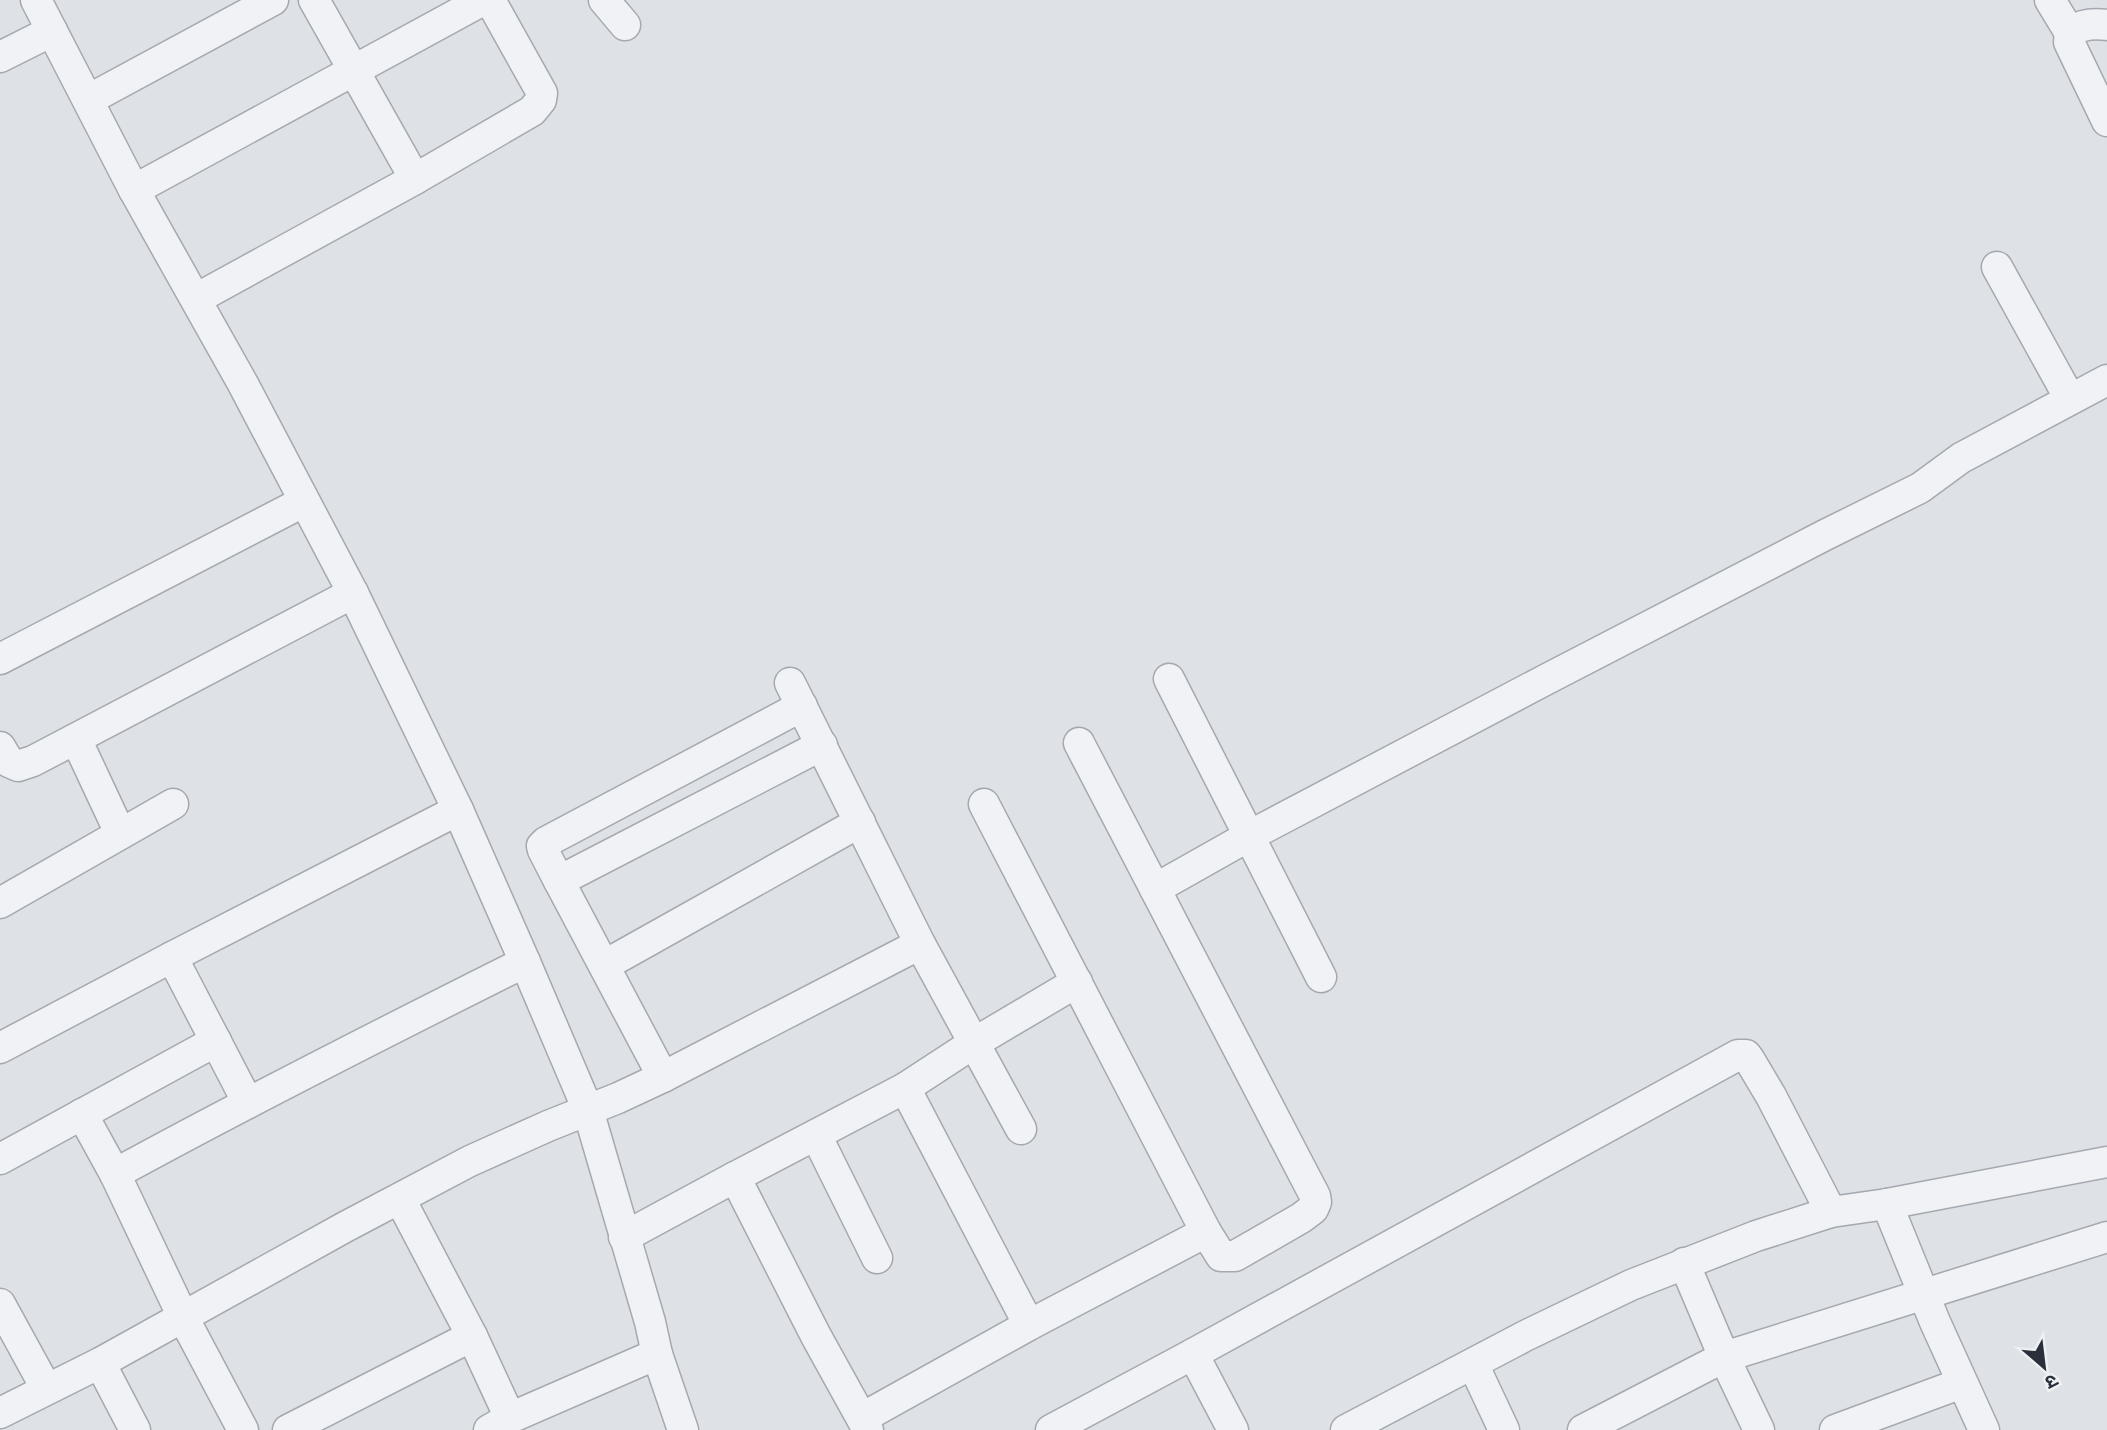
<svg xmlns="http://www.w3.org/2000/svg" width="2107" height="1430" font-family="'PT Sans','Noto Sans Devanagari',sans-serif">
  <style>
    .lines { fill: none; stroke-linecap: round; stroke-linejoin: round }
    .minor-casing { stroke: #a4a9b0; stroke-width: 33 }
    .minor { stroke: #f1f2f5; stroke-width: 30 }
  </style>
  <rect width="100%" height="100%" fill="#dee2e7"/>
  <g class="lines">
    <g class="minor-casing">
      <g id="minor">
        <path d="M36,0L134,190L243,384L353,593L458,810L525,962L588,1110L650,1322L657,1354L683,1430"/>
        <path d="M314,0L415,179"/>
        <path d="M604,0L625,25"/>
        <path d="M2050,0L2070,33"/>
        <path d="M2107,25C2093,23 2069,24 2069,42L2107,121"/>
        <path d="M0,57L52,31"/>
        <path d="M88,100L273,0"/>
        <path d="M134,190L483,0"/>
        <path d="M1997,267L2070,399"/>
        <path d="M196,299L415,179L532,111L541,100L542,93L490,0"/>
        <path d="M0,659L303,502"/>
        <path d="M1169,679L1321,977"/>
        <path d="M790,683L920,944L974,1043L905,1088L735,1177L816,1336L868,1430"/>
        <path d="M76,739L120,833"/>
        <path d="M0,747L9,762L18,766L33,761L353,593"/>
        <path d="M984,804L1206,1232L1221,1256H1235L1301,1218L1313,1209L1316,1202L1315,1196L1079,743"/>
        <path d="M559,881L543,850L542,846L546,842L802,706"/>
        <path d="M1155,889L1249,836L1547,679L1825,535L1920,488L1961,458L2107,380"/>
        <path d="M0,903L173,804"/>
        <path d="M172,957L248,1103"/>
        <path d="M605,965L860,822"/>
        <path d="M0,1048L172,957L458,810"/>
        <path d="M663,1077L559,881L822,745"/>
        <path d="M905,1088L1029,1325"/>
        <path d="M82,1114L115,1174"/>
        <path d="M1021,1129L974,1043L1077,982"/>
        <path d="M816,1135L877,1258"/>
        <path d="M0,1159L216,1041"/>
        <path d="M400,1199L472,1336L510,1418"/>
        <path d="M624,1237L735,1177"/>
        <path d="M1684,1263L1724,1357L1759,1430"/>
        <path d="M0,1304L46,1388"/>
        <path d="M1193,1354L1738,1055H1746L1749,1059L1771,1096L1831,1212"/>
        <path d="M100,1363L135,1430"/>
        <path d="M1473,1364L1504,1430"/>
        <path d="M0,1413L100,1363L345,1227L470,1161L548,1126L618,1098L663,1077L920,944"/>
        <path d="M862,1418L1029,1325L1206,1232"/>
        <path d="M243,1430L183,1317L115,1174C250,1100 387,1031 525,962"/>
        <path d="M288,1430L472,1336"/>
        <path d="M489,1430L510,1418L657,1354"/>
        <path d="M1051,1430L1193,1354L1233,1430"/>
        <path d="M1346,1430L1525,1336L1631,1285L1756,1236L1831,1212L1887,1204"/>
        <path d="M1583,1430L1724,1357L2107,1237"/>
        <path d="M1835,1430L1962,1383"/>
        <path d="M1984,1430L1935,1322L1887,1204L2107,1162"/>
      </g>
    </g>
    <use href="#minor" class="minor"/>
  </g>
  <g transform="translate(2044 1367) rotate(152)" stroke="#edf1f4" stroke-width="5" paint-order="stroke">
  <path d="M0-5L12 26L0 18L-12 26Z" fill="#29303c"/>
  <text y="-10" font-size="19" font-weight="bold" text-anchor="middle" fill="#29303c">उ</text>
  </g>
</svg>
